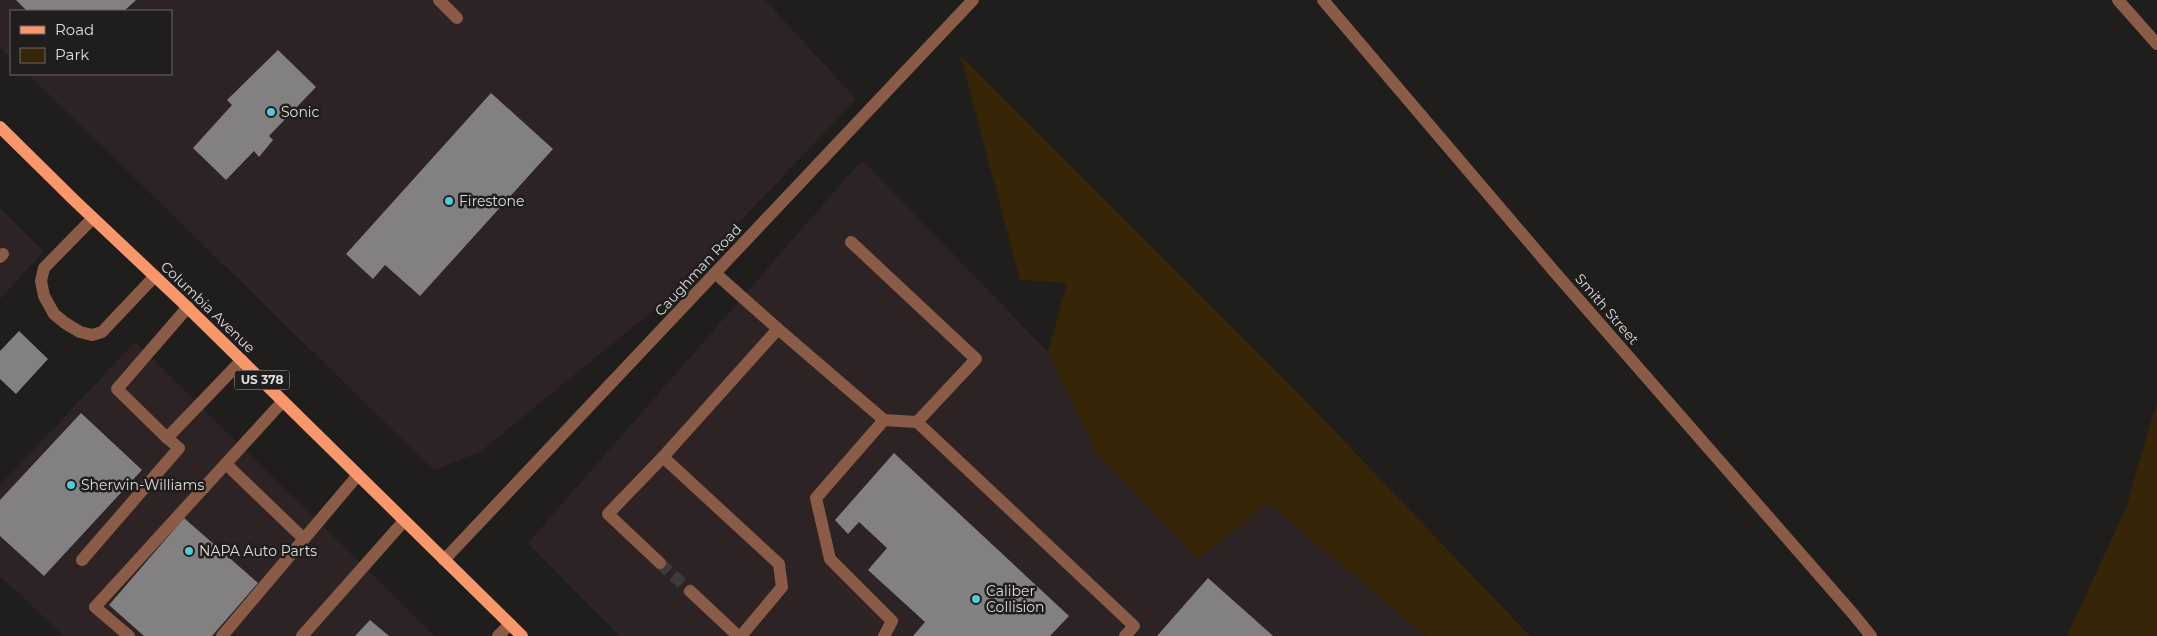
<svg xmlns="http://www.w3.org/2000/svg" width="2157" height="636" font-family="Montserrat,sans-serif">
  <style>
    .built { fill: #2d2324 }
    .green { fill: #362507 }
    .building { fill: #838082 }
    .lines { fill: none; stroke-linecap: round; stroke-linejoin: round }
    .minor-tunnel { stroke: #3c3a3a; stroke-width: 12; stroke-dasharray: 12 6; stroke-linecap: butt }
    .minor { stroke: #8a5b46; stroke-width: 12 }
    .major { stroke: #f8976b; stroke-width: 12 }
    .poi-dot { fill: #52cbd8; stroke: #201d1d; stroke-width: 2 }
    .labels { text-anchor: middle; stroke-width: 5; stroke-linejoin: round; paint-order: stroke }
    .shield { fill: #201d1d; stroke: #a5a3a3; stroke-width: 1 }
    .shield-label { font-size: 12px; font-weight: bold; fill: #dedcdc }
    .poi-label { font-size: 14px; fill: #dedcdc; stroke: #201d1d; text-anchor: start }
    .street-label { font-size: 14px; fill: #dedcdc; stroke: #201d1d }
  </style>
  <rect width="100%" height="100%" fill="#201d1d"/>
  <g class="built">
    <path d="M0,0H765L856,99L666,300L480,452L434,470L28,74H171V11H11V58L0,47Z"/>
    <path d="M862,160L1048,352L1097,453L1198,559L1268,503L1426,636H620L528,543Z"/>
    <path d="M0,208L44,251L0,299Z"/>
    <path d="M135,342L435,636H64L0,576V485Z"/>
  </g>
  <g class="green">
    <path d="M960,55L1303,398L1530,636H1426L1268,503L1198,559L1097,453L1048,352L1067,283L1020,280Z"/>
    <path d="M2157,401V636H2067L2126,508Z"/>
  </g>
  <g class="building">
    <path d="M16,0H136L124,11H27Z"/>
    <path d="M278,50L316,87L269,136L273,140L259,157L254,151L226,180L193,148L232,105L227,100Z"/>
    <path d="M491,93L553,149L420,296L385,265L373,279L346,254Z"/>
    <path d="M19,331L48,359L16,394L0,379V351Z"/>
    <path d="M81,413L142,470L44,576L0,536V500Z"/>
    <path d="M894,453L1069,616L1050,636H913L925,622L868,570L887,548L859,522L848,534L835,520Z"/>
    <path d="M184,518L258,583L212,636H144L109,605Z"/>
    <path d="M1208,578L1273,636H1157Z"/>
    <path d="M370,620L389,636H355Z"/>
  </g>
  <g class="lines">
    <path class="minor-tunnel" d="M660,563L690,591"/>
    <g class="minor">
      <path d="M439,0L457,18"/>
      <path d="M1323,0L1552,269L1854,615L1871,636"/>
      <path d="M2118,0L2157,44"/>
      <path d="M93,218L44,268L41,281L44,296L54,314L65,323L80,332L92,335L102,332L155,276"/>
      <path d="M851,242L976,359L917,422L884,420"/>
      <path d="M0,257L3,254"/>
      <path d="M715,273L778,329"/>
      <path d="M188,307L117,389L167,438L242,360"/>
      <path d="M917,422L1134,626L1125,636"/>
      <path d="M226,464L304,539"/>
      <path d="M82,560L179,448L167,438"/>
      <path d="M444,560L973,0"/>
      <path d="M660,563L608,514L663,457"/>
      <path d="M690,591L738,636"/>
      <path d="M129,636L95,607L283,401"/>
      <path d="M222,636L358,475"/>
      <path d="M302,636L404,521"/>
      <path d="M498,636L510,624"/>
      <path d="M741,636L782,587L779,564L663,457L778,329L884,420L816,498L830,559L892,621L884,636"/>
    </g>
    <path class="major" d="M0,127L74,200L181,301L522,636"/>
  </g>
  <g class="poi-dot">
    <circle cx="271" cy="112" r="5"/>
    <circle cx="449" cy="201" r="5"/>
    <circle cx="71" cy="485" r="5"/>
    <circle cx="189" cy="551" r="5"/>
    <circle cx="976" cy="599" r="5"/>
  </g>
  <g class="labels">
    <rect class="shield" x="234.5" y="370.5" width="55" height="19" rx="4"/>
    <g class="shield-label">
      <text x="262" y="384">US 378</text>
    </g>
    <g class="poi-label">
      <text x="281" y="117">Sonic</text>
      <text x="459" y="206">Firestone</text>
      <text x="81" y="490">Sherwin-Williams</text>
      <text x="199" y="556">NAPA Auto Parts</text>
      <text x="986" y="596">Caliber<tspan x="986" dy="16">Collision</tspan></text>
    </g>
    <g class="street-label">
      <text transform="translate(698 270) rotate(-47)" y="5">Caughman Road</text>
      <text transform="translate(208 307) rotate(44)" y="5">Columbia Avenue</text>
      <text transform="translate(1607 309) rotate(49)" y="5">Smith Street</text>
    </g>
  </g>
  <rect x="10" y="10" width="162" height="65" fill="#201d1d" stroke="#6c6969"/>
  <rect x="20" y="26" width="25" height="8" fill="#f8976b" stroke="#6c6969"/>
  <text x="55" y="35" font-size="15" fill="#dedcdc">Road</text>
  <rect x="20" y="48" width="25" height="15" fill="#362507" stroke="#6c6969"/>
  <text x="55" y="60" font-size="15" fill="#dedcdc">Park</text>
</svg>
